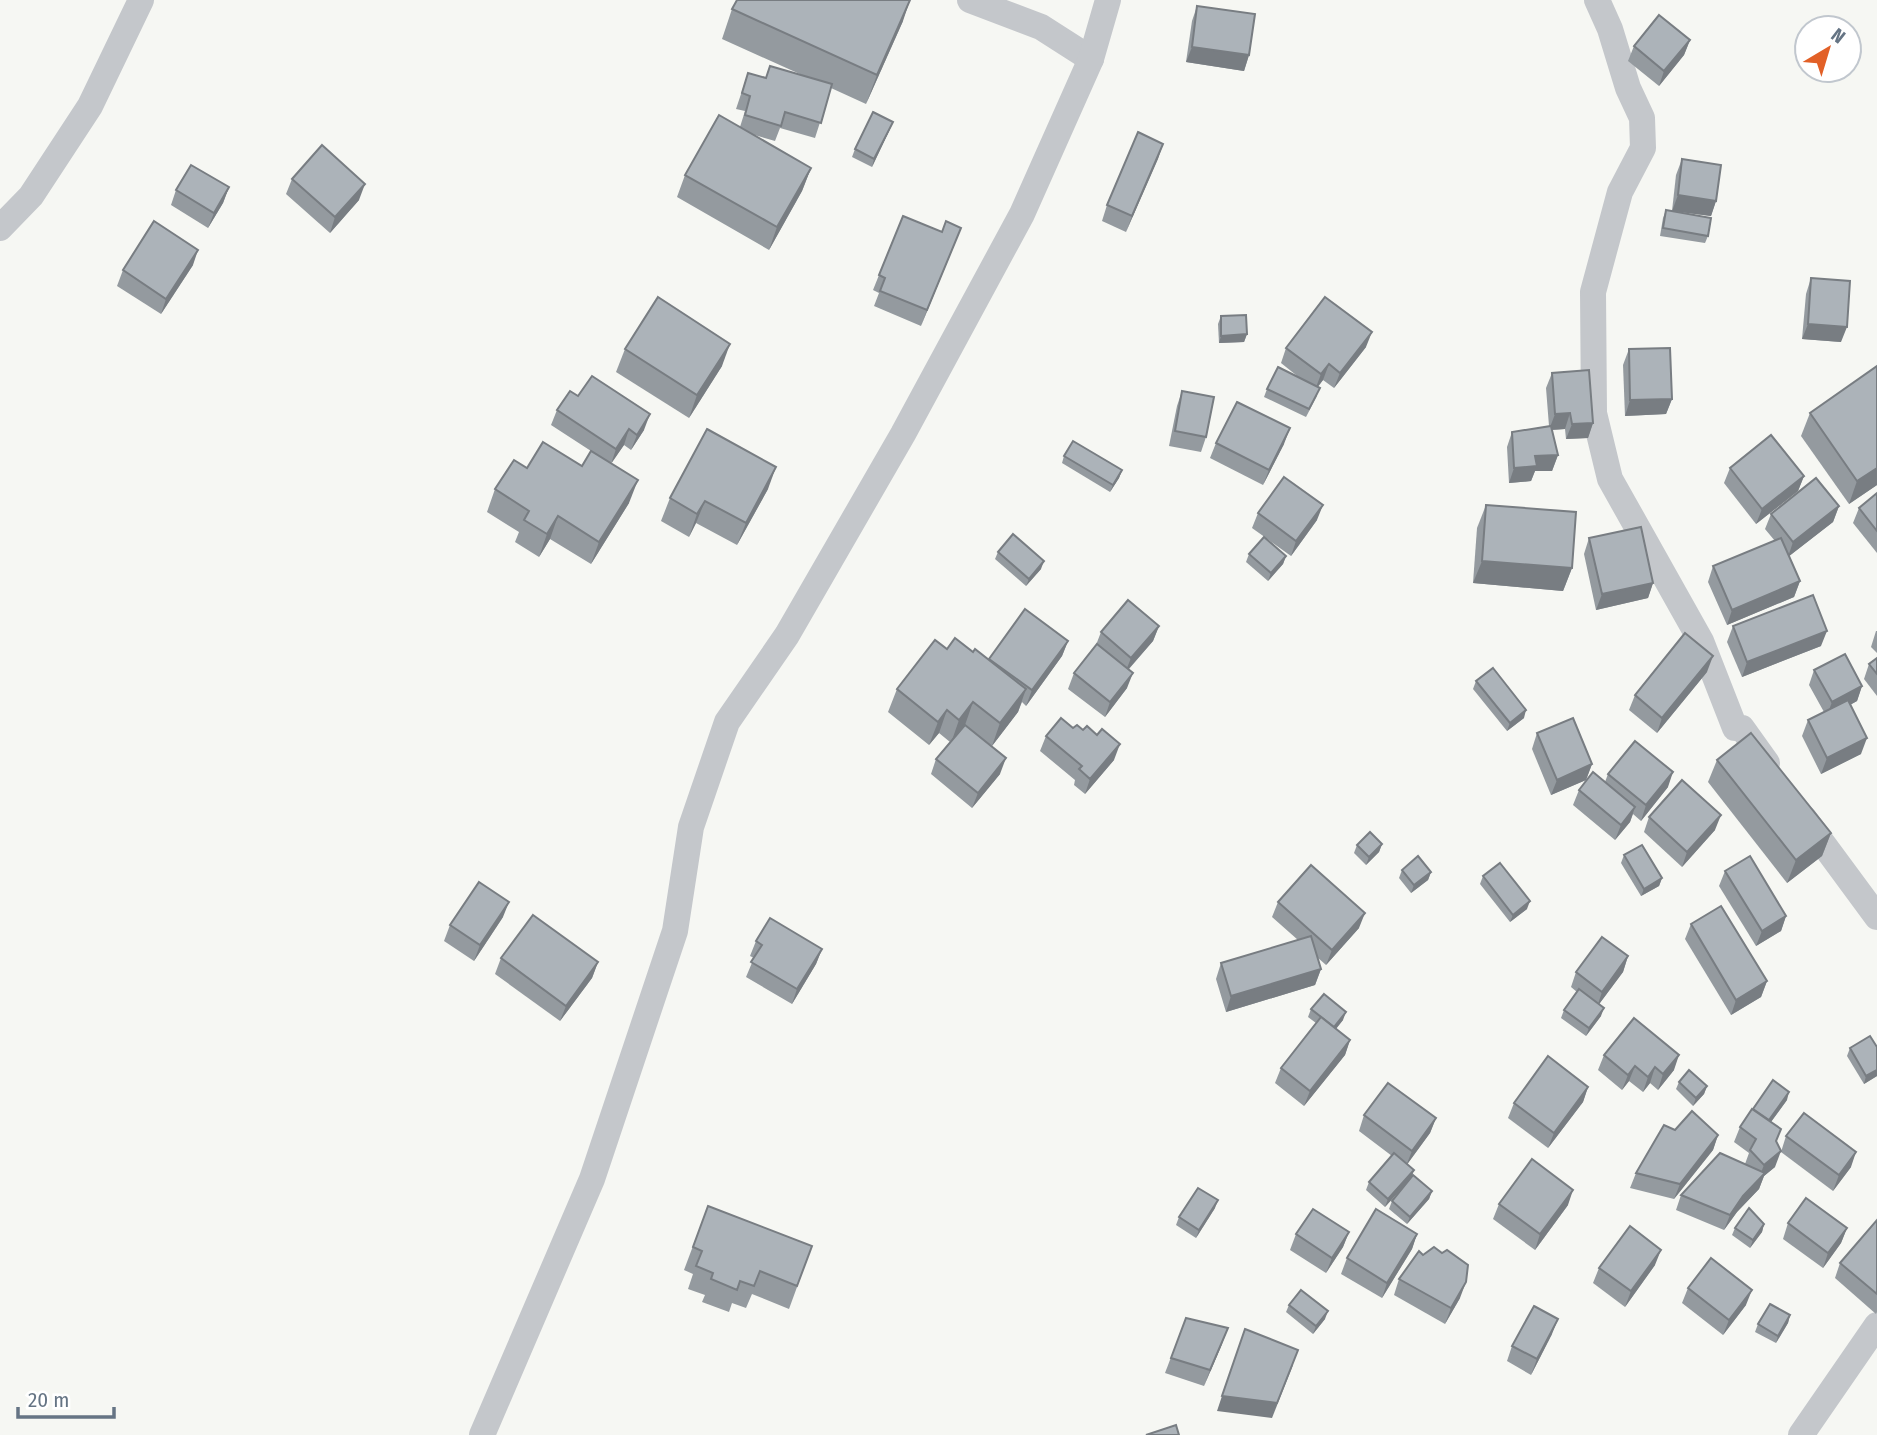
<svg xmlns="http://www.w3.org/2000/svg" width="1877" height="1435" font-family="'Fira Sans Condensed',sans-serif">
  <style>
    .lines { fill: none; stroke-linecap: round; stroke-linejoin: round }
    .minor { stroke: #c4c7cb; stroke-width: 26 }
    .wall { fill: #949a9f }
    .shaded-wall { fill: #787d82 }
    .building { fill: #acb3b9; stroke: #787d82; stroke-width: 2 }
  </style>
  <rect width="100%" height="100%" fill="#f6f7f3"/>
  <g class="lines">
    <g class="minor">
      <path d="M970,0L1041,27L1091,59"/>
      <path d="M1597,0L1610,29L1628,88L1642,118L1643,148L1620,192L1593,292L1594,413L1610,479L1701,641L1735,728H1742L1767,763"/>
      <path d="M0,228L31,196L90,106L141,0"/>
      <path d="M1804,818L1877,917"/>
      <path d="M482,1435L592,1179L675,931L691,827L727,722L787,635L903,434L1022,214L1091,59L1108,0"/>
      <path d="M1801,1435L1877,1325"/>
    </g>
  </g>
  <g class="wall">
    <path d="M1197,6L1249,55L1244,71L1186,62L1192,21Z"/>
    <path d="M732,9L903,21L866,104L831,88L815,138L780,128L775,141L751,134L811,168L802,191L769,250L677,197L685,175L740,127L745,111L736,109L748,73L766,78L802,75L722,39Z"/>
    <path d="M1690,40L1684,55L1659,86L1628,61L1634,46Z"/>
    <path d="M890,129L872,167L852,157L855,149Z"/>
    <path d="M1163,144L1126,232L1102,221L1107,205Z"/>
    <path d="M1682,159L1716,201L1711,216L1672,211L1676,175Z"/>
    <path d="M292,179L359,200L330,233L286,194Z"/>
    <path d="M229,187L223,203L208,228L171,205L176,190Z"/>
    <path d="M1666,210L1708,236L1705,243L1660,236L1663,218Z"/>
    <path d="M955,243L921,326L874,306L879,293L873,290L879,275Z"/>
    <path d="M193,265L161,314L117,286L123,270Z"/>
    <path d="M1811,278L1841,342L1802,339L1806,294Z"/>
    <path d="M1221,316L1247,334L1244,342L1219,343L1218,324Z"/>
    <path d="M1366,347L1334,388L1323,380L1318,387L1317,396L1306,417L1264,397L1267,389L1301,379L1281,363L1286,348Z"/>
    <path d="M625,349L722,366L689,418L616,372Z"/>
    <path d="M1629,349L1672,399L1666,414L1625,416L1623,365Z"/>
    <path d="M1552,373L1593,423L1588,438L1566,439L1565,429L1552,430L1558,455L1552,471H1535L1531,481L1509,483L1507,447L1512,432L1549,426L1546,388Z"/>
    <path d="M1182,391L1206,437L1201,452L1169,446L1177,406Z"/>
    <path d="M578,396L644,430L631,450L624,445L611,463L629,503L591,564L550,539L539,557L515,542L519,532L487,512L495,489L582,466L591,451L551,425L557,410Z"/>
    <path d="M1810,413L1877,485L1849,504L1801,436Z"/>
    <path d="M1216,443L1284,444L1263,485L1210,458Z"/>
    <path d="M1064,456L1122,470L1119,478L1110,492L1062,463Z"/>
    <path d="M1730,468L1804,476L1798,491L1756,524L1724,483Z"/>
    <path d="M768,489L737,545L696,523L689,537L661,521L670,498Z"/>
    <path d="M1877,493V553L1853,523L1859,508Z"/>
    <path d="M1486,505L1572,568L1563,591L1473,583L1477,528Z"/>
    <path d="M1839,506L1833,522L1789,556L1800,581L1794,597L1727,625L1708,582L1713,566L1775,541L1765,529L1771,514Z"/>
    <path d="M1258,513L1317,520L1291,556L1252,528Z"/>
    <path d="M1589,538L1653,583L1648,598L1596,610L1584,554Z"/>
    <path d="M998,552L1041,569L1026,586L995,559Z"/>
    <path d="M1249,554L1286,556L1283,564L1268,581L1246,562Z"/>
    <path d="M1159,626L1153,641L1129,669L1127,688L1105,717L1068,689L1074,673L1096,645L1101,632Z"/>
    <path d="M1733,626L1821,646L1742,677L1727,642Z"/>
    <path d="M1876,631H1877V653L1871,647Z"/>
    <path d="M1068,641L1062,656L1026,706L1022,702L1018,712L992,746L967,727L1000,774L972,808L931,774L936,759L950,742L939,733L929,745L888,712L897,689L947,649L973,652L988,660Z"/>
    <path d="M1877,658V696L1864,679L1869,664Z"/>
    <path d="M1814,670L1862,686L1857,701L1850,705L1861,754L1821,774L1802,736L1808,720L1824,712L1809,685Z"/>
    <path d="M1707,672L1657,733L1629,710L1635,695Z"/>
    <path d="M1476,681L1524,718L1507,731L1473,689Z"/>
    <path d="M1537,733L1592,764L1586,780L1551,795L1532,749Z"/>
    <path d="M1046,736L1114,760L1085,794L1074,785L1075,780L1040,751Z"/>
    <path d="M1717,760L1831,833L1822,856L1787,883L1708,782Z"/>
    <path d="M1608,774L1668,787L1641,821L1633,814L1630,822L1615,840L1573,805L1579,790L1605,782Z"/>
    <path d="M1649,817L1715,830L1682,867L1644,832Z"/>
    <path d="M1382,844L1379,852L1366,865L1354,853L1357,845Z"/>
    <path d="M1624,855L1662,878L1659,886L1641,896L1621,863Z"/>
    <path d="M1402,870L1431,872L1428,880L1411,893L1399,878Z"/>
    <path d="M1725,871L1786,916L1781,931L1756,946L1719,886Z"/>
    <path d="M1483,876L1527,909L1510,922L1480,884Z"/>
    <path d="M1278,902L1359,928L1326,965L1317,957L1321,969L1315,985L1226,1012L1216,979L1221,963L1298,940L1272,917Z"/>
    <path d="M503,917L474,961L444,941L450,925Z"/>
    <path d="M1691,924L1767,981L1761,997L1731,1015L1685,939Z"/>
    <path d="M756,941L822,949L816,964L792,1004L746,977L754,958L750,956Z"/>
    <path d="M1628,956L1623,972L1599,1004L1601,1016L1586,1036L1561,1018L1564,1010L1577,992L1571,987L1576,972Z"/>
    <path d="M501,958L598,962L592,978L560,1021L495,974Z"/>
    <path d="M1311,1009L1343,1020L1336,1029L1350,1040L1345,1055L1304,1106L1275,1083L1281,1068L1316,1023L1308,1017Z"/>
    <path d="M1877,1047V1076L1864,1084L1847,1056L1850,1048Z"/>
    <path d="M1604,1055L1674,1070L1658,1090L1650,1083L1643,1092L1629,1081L1622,1090L1598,1070Z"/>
    <path d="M1679,1082L1707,1086L1704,1094L1693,1106L1676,1089Z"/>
    <path d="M1588,1087L1583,1102L1548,1148L1508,1118L1514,1103Z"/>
    <path d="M1787,1100L1771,1122L1776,1142L1775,1167L1764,1176L1759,1189L1737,1212L1724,1230L1676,1210L1681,1195L1745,1164L1749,1153L1734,1142L1740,1127L1753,1110Z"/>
    <path d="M1364,1115L1436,1118L1430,1133L1407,1164L1414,1170L1411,1178L1432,1191L1429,1199L1407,1224L1389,1209L1392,1201L1411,1178L1385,1207L1366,1190L1369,1182L1392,1156L1359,1131Z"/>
    <path d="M1675,1130L1718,1135L1713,1150L1674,1199L1630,1188L1636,1173Z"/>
    <path d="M1786,1136L1851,1167L1833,1191L1781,1152Z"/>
    <path d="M1499,1204L1568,1205L1535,1250L1493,1219Z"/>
    <path d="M708,1206L812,1246L789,1309L752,1294L746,1308L732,1303L729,1312L702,1302L705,1295L688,1289L693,1274L684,1270Z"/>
    <path d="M1215,1208L1196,1238L1176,1225L1179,1217Z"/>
    <path d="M1877,1220V1312L1876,1314L1835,1278L1840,1263Z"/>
    <path d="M1788,1223L1847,1228L1841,1243L1823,1268L1783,1239Z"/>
    <path d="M1764,1224L1762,1232L1750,1248L1732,1235L1735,1228Z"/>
    <path d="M1349,1232L1343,1247L1326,1273L1290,1250L1296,1234Z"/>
    <path d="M1417,1234L1412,1249L1382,1298L1341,1274L1347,1258Z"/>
    <path d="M1655,1265L1625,1307L1593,1283L1599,1268Z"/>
    <path d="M1399,1279L1460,1298L1445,1324L1394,1295Z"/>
    <path d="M1688,1288L1746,1305L1723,1335L1682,1303Z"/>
    <path d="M1289,1305L1325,1319L1313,1334L1286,1312Z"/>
    <path d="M1790,1315L1788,1323L1776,1343L1755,1332L1758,1324Z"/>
    <path d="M1186,1318L1222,1344L1204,1386L1165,1373Z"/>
    <path d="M1552,1334L1531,1375L1507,1361L1512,1346Z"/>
  </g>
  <g class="shaded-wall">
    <path d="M910,0L903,21L866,104L877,75Z"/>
    <path d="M1690,40L1684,55L1659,86L1664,71Z"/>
    <path d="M1192,47L1249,55L1244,71L1186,62Z"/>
    <path d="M893,122L890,129L872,167L874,159Z"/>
    <path d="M1163,144L1158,159L1126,232L1132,216Z"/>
    <path d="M811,168L802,191L769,250L777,227Z"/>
    <path d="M365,184L359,200L330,233L335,217Z"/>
    <path d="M229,187L223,203L208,228L214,213Z"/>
    <path d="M1678,195L1716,201L1711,216L1672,211Z"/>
    <path d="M961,228L955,243L921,326L927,310Z"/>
    <path d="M198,250L193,265L161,314L166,299Z"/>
    <path d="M1808,324L1847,327L1841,342L1802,339Z"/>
    <path d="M1372,332L1366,347L1334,388L1340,373Z"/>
    <path d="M1247,334L1244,342L1219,343L1221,336Z"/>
    <path d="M730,344L722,366L689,418L697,395Z"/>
    <path d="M1329,364L1323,380L1315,390L1321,374Z"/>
    <path d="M1672,399L1666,414L1625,416L1630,400Z"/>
    <path d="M1570,413L1565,429L1549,430L1555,414Z"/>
    <path d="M650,414L644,430L631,450L637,435Z"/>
    <path d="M1593,423L1588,438L1566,439L1572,424Z"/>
    <path d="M1290,428L1284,444L1263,485L1269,470Z"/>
    <path d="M629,429L624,445L611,464L616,449Z"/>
    <path d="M1558,455L1552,471H1535L1531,481L1509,483L1514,468L1535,456Z"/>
    <path d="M776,467L768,489L737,545L746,523Z"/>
    <path d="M1877,468V485L1849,504L1857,481Z"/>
    <path d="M1122,470L1119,478L1110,492L1113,485Z"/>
    <path d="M1804,476L1798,491L1756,524L1762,509Z"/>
    <path d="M638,480L629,503L591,564L599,542Z"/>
    <path d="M705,501L696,523L689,537L697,514Z"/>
    <path d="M1323,505L1317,520L1291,556L1296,541Z"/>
    <path d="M1839,506L1833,522L1788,557L1793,542Z"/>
    <path d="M558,516L550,539L539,557L547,534Z"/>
    <path d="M1286,556L1283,564L1268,581L1271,573Z"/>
    <path d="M1044,561L1041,569L1026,586L1029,579Z"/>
    <path d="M1482,561L1572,568L1563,591L1473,583Z"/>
    <path d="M1800,581L1794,597L1727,625L1732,610Z"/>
    <path d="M1653,583L1648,598L1596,610L1602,594Z"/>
    <path d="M1159,626L1153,641L1125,673L1131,658Z"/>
    <path d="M1827,631L1821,646L1742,677L1747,662Z"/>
    <path d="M1068,641L1062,656L1026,706L1032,690Z"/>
    <path d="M1713,656L1707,672L1657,733L1662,718Z"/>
    <path d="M1133,673L1127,688L1105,717L1110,702Z"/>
    <path d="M1862,686L1857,701L1826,718L1832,702Z"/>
    <path d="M1026,689L1018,712L992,746L1000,723Z"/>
    <path d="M973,702L965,725L951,743L959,720Z"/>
    <path d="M947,710L939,733L929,745L938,722Z"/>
    <path d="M1526,710L1524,718L1507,731L1510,723Z"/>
    <path d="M1867,738L1861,754L1821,774L1827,758Z"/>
    <path d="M1120,744L1114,760L1085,794L1090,779Z"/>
    <path d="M1006,758L1000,774L972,808L978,793Z"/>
    <path d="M1592,764L1586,780L1551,795L1557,780Z"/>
    <path d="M1673,772L1668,787L1641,821L1646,805Z"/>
    <path d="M1635,807L1630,822L1615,840L1621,825Z"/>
    <path d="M1721,815L1715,830L1682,867L1687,852Z"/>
    <path d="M1831,833L1822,856L1787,883L1796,860Z"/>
    <path d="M1382,844L1379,852L1366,865L1369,857Z"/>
    <path d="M1431,872L1428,880L1411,893L1414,885Z"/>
    <path d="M1662,878L1659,886L1641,896L1644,889Z"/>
    <path d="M1530,901L1527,909L1510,922L1513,915Z"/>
    <path d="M509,902L503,917L474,961L480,945Z"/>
    <path d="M1365,913L1359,928L1326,965L1332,950Z"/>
    <path d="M1786,916L1781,931L1756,946L1762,931Z"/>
    <path d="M822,949L816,964L792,1004L797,989Z"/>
    <path d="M1628,956L1623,972L1597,1007L1602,992Z"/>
    <path d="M598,962L592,978L560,1021L566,1006Z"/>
    <path d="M1321,969L1315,985L1226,1012L1231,996Z"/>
    <path d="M1767,981L1761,997L1731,1015L1736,1000Z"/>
    <path d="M1604,1008L1601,1016L1586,1036L1589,1028Z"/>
    <path d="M1346,1012L1343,1020L1330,1036L1333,1028Z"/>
    <path d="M1350,1040L1345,1055L1304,1106L1310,1091Z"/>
    <path d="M1679,1055L1674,1070L1658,1090L1663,1074Z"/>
    <path d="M1635,1066L1629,1081L1622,1090L1628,1075Z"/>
    <path d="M1655,1067L1650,1083L1643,1092L1648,1077Z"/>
    <path d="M1877,1070V1076L1864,1084L1866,1076Z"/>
    <path d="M1707,1086L1704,1094L1693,1106L1696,1098Z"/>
    <path d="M1588,1087L1583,1102L1548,1148L1554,1133Z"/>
    <path d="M1789,1092L1787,1100L1765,1130L1767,1122Z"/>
    <path d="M1436,1118L1430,1133L1406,1166L1412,1151Z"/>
    <path d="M1718,1135L1713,1150L1674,1199L1680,1184Z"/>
    <path d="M1781,1151L1775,1167L1764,1176L1759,1189L1737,1212L1724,1230L1730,1215L1743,1196L1758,1180L1764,1165Z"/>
    <path d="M1856,1152L1851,1167L1833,1191L1839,1175Z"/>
    <path d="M1414,1170L1411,1178L1385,1207L1388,1199Z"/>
    <path d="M1573,1190L1568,1205L1535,1250L1540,1234Z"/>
    <path d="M1432,1191L1429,1199L1407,1224L1410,1217Z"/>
    <path d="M1218,1200L1215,1208L1196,1238L1199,1230Z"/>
    <path d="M1764,1224L1762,1232L1750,1248L1753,1240Z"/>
    <path d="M1847,1228L1841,1243L1823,1268L1828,1253Z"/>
    <path d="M1349,1232L1343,1247L1326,1273L1332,1258Z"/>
    <path d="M1417,1234L1412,1249L1382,1298L1387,1283Z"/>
    <path d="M1661,1250L1655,1265L1625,1307L1631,1291Z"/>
    <path d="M1466,1282L1460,1298L1445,1324L1451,1308Z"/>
    <path d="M1752,1290L1746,1305L1723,1335L1729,1320Z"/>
    <path d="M1328,1311L1325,1319L1313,1334L1316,1326Z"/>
    <path d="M1790,1315L1788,1323L1776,1343L1778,1336Z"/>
    <path d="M1558,1319L1552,1334L1531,1375L1537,1359Z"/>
    <path d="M1228,1328L1222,1344L1204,1386L1210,1370Z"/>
    <path d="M1293,1365L1272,1418L1217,1411L1222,1396Z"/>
  </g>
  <g class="building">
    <path d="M737,0H910L877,75L732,9Z"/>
    <path d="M1197,6L1255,14L1249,55L1192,47Z"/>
    <path d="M1659,15L1690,40L1664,71L1634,46Z"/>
    <path d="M770,66L832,84L821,123L785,112L781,126L745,115L750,96L742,93L748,73L766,78Z"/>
    <path d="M873,112L893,122L874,159L855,149Z"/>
    <path d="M719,115L811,168L777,227L685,175Z"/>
    <path d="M1138,132L1163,144L1132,216L1107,205Z"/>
    <path d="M322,145L365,184L335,217L292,179Z"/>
    <path d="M1682,159L1721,165L1716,201L1678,195Z"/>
    <path d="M191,165L229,187L214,213L176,190Z"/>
    <path d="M1666,210L1711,218L1708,236L1663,228Z"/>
    <path d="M903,216L942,232L946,221L961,228L927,310L880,291L885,278L879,275Z"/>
    <path d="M154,221L198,250L166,299L123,270Z"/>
    <path d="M1811,278L1850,281L1847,327L1808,324Z"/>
    <path d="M658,297L730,344L697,395L625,349Z"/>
    <path d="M1325,297L1372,332L1340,373L1329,364L1321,374L1286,348Z"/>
    <path d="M1246,315L1247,334L1221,336V316Z"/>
    <path d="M1670,348L1672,399L1630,400L1629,349Z"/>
    <path d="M1877,366V468L1857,481L1810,413Z"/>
    <path d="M1278,367L1320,388L1309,409L1267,389Z"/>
    <path d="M1589,370L1593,423L1572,424L1570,413L1555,414L1552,373Z"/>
    <path d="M592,376L650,414L637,435L629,429L616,449L557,410L570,391L578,396Z"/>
    <path d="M1182,391L1214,397L1206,437L1175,431Z"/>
    <path d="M1237,402L1290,428L1269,470L1216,443Z"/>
    <path d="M1551,426L1558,455L1535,456L1537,466L1514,468L1512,432Z"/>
    <path d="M707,429L776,467L746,523L705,501L697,514L670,498Z"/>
    <path d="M1771,435L1804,476L1762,509L1730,468Z"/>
    <path d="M1073,441L1122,470L1113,485L1064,456Z"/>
    <path d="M543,442L582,466L591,451L638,480L599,542L558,516L547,534L524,520L529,511L495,489L514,460L527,468Z"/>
    <path d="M1284,477L1323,505L1296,541L1258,513Z"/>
    <path d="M1816,478L1839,506L1793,542L1771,514Z"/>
    <path d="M1877,493V531L1859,508Z"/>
    <path d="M1486,505L1576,512L1572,568L1482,561Z"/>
    <path d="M1641,527L1653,583L1602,594L1589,538Z"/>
    <path d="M1013,534L1044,561L1029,579L998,552Z"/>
    <path d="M1264,537L1286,556L1271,573L1249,554Z"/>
    <path d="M1781,538L1800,581L1732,610L1713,566Z"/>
    <path d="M1813,595L1827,631L1747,662L1733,626Z"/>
    <path d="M1128,600L1159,626L1131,658L1101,632Z"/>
    <path d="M1025,609L1068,641L1032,690L989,659Z"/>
    <path d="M1685,633L1713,656L1662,718L1635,695Z"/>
    <path d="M955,638L973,652L975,649L1026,689L1000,723L973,702L959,720L947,710L938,722L897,689L935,640L947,649Z"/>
    <path d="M1097,644L1133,673L1110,702L1074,673Z"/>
    <path d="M1845,654L1862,686L1832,702L1814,670Z"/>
    <path d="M1877,658V674L1869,664Z"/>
    <path d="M1493,668L1526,710L1510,723L1476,681Z"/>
    <path d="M1848,700L1867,738L1827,758L1808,720Z"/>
    <path d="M1061,718L1073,728L1077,725L1083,730L1087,726L1097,735L1102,729L1120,744L1090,779L1079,769L1082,766L1046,736Z"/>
    <path d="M1573,718L1592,764L1557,780L1537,733Z"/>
    <path d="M965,725L1006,758L978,793L936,759Z"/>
    <path d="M1751,733L1831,833L1796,860L1717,760Z"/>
    <path d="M1635,741L1673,772L1646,805L1608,774Z"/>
    <path d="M1593,772L1635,807L1621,825L1579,790Z"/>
    <path d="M1682,780L1721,815L1687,852L1649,817Z"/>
    <path d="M1370,832L1382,844L1369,857L1357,845Z"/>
    <path d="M1642,845L1662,878L1644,889L1624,855Z"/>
    <path d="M1418,856L1431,872L1414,885L1402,870Z"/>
    <path d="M1750,856L1786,916L1762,931L1725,871Z"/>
    <path d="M1500,863L1530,901L1513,915L1483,876Z"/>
    <path d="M1311,865L1365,913L1332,950L1278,902Z"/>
    <path d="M479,882L509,902L480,945L450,925Z"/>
    <path d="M1721,906L1767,981L1736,1000L1691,924Z"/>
    <path d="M533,915L598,962L566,1006L501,958Z"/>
    <path d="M770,918L822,949L797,989L751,962L762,945L756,941Z"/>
    <path d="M1311,936L1321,969L1231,996L1221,963Z"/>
    <path d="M1602,937L1628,956L1602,992L1576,972Z"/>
    <path d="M1579,989L1604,1008L1589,1028L1564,1010Z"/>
    <path d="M1324,994L1346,1012L1334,1027L1311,1009Z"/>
    <path d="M1321,1017L1350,1040L1310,1091L1281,1068Z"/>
    <path d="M1634,1018L1679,1055L1663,1074L1655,1067L1648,1077L1635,1066L1628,1075L1604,1055Z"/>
    <path d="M1870,1036L1877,1047V1070L1866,1076L1850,1048Z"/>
    <path d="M1548,1056L1588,1087L1554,1133L1514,1103Z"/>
    <path d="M1689,1070L1707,1086L1696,1098L1679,1082Z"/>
    <path d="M1773,1080L1789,1092L1769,1120L1753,1109Z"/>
    <path d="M1388,1083L1436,1118L1412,1151L1364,1115Z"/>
    <path d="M1752,1109L1781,1129L1776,1141L1781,1151L1764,1165L1750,1150L1756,1139L1740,1127Z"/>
    <path d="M1692,1111L1718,1135L1680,1184L1636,1173L1664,1125L1675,1130Z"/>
    <path d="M1804,1113L1856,1152L1839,1175L1786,1136Z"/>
    <path d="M1394,1153L1414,1170L1388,1199L1369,1182Z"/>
    <path d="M1720,1153L1765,1173L1743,1196L1730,1215L1681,1195Z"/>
    <path d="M1532,1159L1573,1190L1540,1234L1499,1204Z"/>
    <path d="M1413,1175L1432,1191L1410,1217L1392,1201Z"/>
    <path d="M1198,1188L1218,1200L1199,1230L1179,1217Z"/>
    <path d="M1806,1198L1847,1228L1828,1253L1788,1223Z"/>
    <path d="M708,1206L812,1246L797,1286L760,1271L754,1286L740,1281L737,1290L711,1279L713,1273L696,1266L702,1251L693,1247Z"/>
    <path d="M1749,1208L1764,1224L1753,1240L1735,1228Z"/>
    <path d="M1313,1209L1349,1232L1332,1258L1296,1234Z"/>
    <path d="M1376,1209L1417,1234L1387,1283L1347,1258Z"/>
    <path d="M1877,1220V1294L1840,1263Z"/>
    <path d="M1630,1226L1661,1250L1631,1291L1599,1268Z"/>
    <path d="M1434,1247L1442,1253L1447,1250L1468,1265L1466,1282L1451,1308L1399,1279L1419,1251L1423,1255Z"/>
    <path d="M1711,1258L1752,1290L1729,1320L1688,1288Z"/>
    <path d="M1301,1290L1328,1311L1316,1326L1289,1305Z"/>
    <path d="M1770,1304L1790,1315L1778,1336L1758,1324Z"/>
    <path d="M1534,1306L1558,1319L1537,1359L1512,1346Z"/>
    <path d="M1186,1318L1228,1328L1210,1370L1171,1358Z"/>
    <path d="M1245,1329L1298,1350L1277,1403L1222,1396Z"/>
    <path d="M1176,1425L1179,1435H1146Z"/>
  </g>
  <g transform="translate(1828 49) rotate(38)"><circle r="33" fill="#ffffff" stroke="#c1c7ce" stroke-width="2"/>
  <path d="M0-5L12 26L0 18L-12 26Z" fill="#e26027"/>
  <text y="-10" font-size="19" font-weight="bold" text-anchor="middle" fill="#657484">N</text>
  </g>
  <path d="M18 1407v10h96v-10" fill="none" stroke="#657484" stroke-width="3.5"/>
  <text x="28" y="1407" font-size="21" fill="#657484" stroke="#ffffff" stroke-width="5" paint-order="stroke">20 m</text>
</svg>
